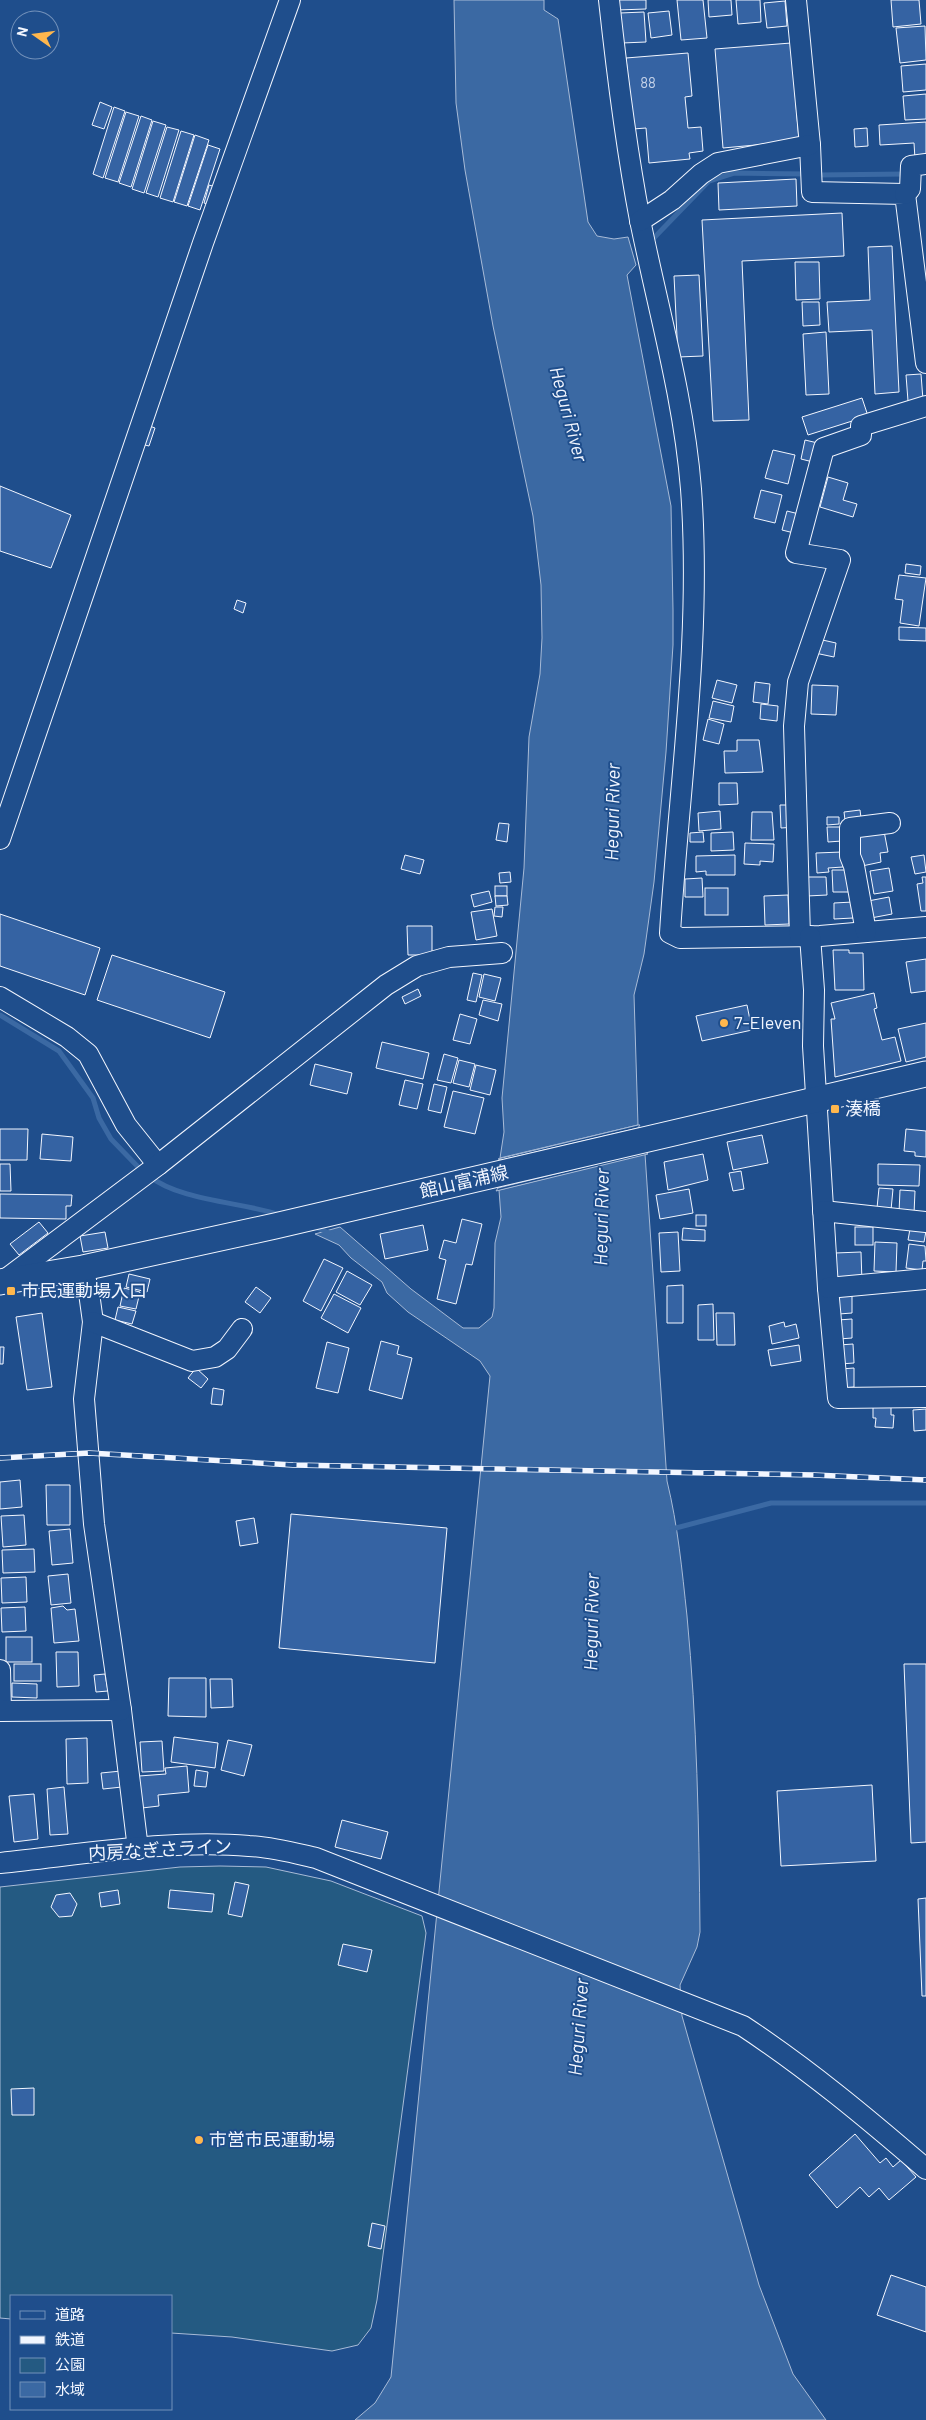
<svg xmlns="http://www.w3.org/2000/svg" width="926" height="2420" font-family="Barlow,'Noto Sans JP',sans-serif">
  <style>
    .green { fill: #245a82; stroke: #a8bbd7 }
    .water { fill: #3b69a3; stroke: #a8bbd7 }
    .pier { fill: #1f4e8c; stroke: #a8bbd7 }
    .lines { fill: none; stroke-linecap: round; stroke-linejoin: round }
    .stream { stroke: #3b69a3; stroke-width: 5 }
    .building { fill: #3563a3; stroke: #f2f6ff }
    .minor-casing { stroke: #f2f6ff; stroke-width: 22 }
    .major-casing { stroke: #f2f6ff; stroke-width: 27 }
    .minor { stroke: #1f4e8c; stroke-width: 20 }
    .major { stroke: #1f4e8c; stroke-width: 25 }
    .rail-casing { stroke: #f2f6ff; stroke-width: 5.5 }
    .rail { stroke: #1f4e8c; stroke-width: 4; stroke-dasharray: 11; stroke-linecap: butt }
    .poi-dot { fill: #ffb74d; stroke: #1f4e8c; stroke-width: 2 }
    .labels { text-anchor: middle; stroke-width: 4; stroke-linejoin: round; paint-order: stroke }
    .number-label { font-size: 15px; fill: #c3d1e8 }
    .poi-label { font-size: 18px; fill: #f2f6ff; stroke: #1f4e8c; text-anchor: start }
    .street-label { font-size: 18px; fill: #f2f6ff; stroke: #1f4e8c }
    .water-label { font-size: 19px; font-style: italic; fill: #f2f6ff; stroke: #1f4e8c }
  </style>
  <rect width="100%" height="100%" fill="#1f4e8c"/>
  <path class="green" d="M220,1866L266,1867L331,1881L422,1916L426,1933L377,2300L371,2328L358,2345L332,2351L232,2337L171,2333V2296H11V2319L0,2318V1887L180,1867Z"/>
  <g class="water">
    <path d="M454,0H544V10L558,19L588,222L597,236L614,239L628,237L636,265L627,275L671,506L673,610V645L666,752L654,882L644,954L634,995L638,1125L500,1158L504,1132L502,1098L524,868L529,737L540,674L542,638L541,585L533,516L493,326L465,170L456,103Z"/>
    <path d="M645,1154L667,1481C678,1526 682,1570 687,1616C697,1721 699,1826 700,1932L697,1947L680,1985L682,2016L759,2285L793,2374L826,2420H355L375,2403L391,2377L490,1376L480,1361L408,1312L387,1293L382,1282L351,1258L339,1245L315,1234L340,1227L411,1289L463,1328H479L492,1317L494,1308L495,1243L501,1217L499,1190Z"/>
  </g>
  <g class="pier">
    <path d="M638,1125H640L638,1128L501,1160L498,1159Z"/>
    <path d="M645,1152L648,1154L496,1191L498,1188Z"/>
  </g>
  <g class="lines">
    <g class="stream">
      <path d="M817,175L906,174"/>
      <path d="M649,243L709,181L734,173L808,174"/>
      <path d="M0,1015L59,1051L93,1098L99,1118L111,1139L142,1171"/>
      <path d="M149,1176C180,1201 242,1202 281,1215"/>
      <path d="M315,1227L332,1234"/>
      <path d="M672,1529L771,1503H926"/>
    </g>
  </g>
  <g class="building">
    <path d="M617,0H646V9L617,10Z"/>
    <path d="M677,0H703L707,38L681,40Z"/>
    <path d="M708,0H731L732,15L709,17Z"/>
    <path d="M736,0H760L761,22L738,24Z"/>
    <path d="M891,0H919L921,24L893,27Z"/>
    <path d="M785,1L787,26L767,28L764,3Z"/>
    <path d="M669,11L672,35L651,38L648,13Z"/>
    <path d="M644,12L646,42L622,43L620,13Z"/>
    <path d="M925,26L926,60L900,63L896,28Z"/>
    <path d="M791,43L799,141L723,148L715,49Z"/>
    <path d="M688,53L692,96L685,97L688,128L701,127L703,151L689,153L690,159L649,163L646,128L633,129L626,58Z"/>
    <path d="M926,64V90L903,92L901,66Z"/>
    <path d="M926,94V119L905,120L903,96Z"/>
    <path d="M100,102L112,107L104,129L92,125Z"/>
    <path d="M114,107L125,111L103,178L93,174Z"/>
    <path d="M126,112L139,116L118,182L105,178Z"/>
    <path d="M141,116L152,120L131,187L119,183Z"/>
    <path d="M153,121L166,125L144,193L132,189Z"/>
    <path d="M926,122V158L915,159L914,143L880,145L879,125Z"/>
    <path d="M167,127L179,130L158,197L146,193Z"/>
    <path d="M867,128L868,146L855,147L854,129Z"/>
    <path d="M181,131L194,135L173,202L160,198Z"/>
    <path d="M195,135L209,140L187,206L174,202Z"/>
    <path d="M208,145L220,149L200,210L188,206Z"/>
    <path d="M796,179L797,206L719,210L718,183Z"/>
    <path d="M209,185L216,187L211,205L204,203Z"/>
    <path d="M842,213L844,256L742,261L749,420L713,421L702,220Z"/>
    <path d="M892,246L899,392L875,394L872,330L829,332L827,302L870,300L868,247Z"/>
    <path d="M795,262H819L820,299L796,300Z"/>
    <path d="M699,275L703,356L678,357L674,276Z"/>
    <path d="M802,302H819L820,325L803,326Z"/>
    <path d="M826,332L829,394L806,395L803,334Z"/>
    <path d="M921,374L923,400L908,401L906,375Z"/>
    <path d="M862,398L868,416L808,435L802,417Z"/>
    <path d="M147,425L155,428L149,446L141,444Z"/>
    <path d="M805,440L822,444L817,463L801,459Z"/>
    <path d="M773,450L795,455L788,484L765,478Z"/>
    <path d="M828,477L848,483L843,500L857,504L853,517L820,507Z"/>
    <path d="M0,486L71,515L51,568L0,551Z"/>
    <path d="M761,490L782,495L775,523L754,518Z"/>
    <path d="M787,511L799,514L794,533L782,530Z"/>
    <path d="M906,564L921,566L920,575L905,573Z"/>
    <path d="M899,575L926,578L919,626L900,623L903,600L895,599Z"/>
    <path d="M237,600L246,603L243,613L234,609Z"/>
    <path d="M899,627L926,628V641L899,640Z"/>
    <path d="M818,639L836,643L834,657L815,653Z"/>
    <path d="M717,680L737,685L732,703L712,698Z"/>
    <path d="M755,682L770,684L768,704L753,702Z"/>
    <path d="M812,685L838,686L836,715L811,714Z"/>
    <path d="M713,701L734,706L731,722L709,718Z"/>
    <path d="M761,704L778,706L777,721L760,719Z"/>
    <path d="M708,719L724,724L719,744L703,740Z"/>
    <path d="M737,740H759L763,772L725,773L724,751H737Z"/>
    <path d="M719,783H737L738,804L719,805Z"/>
    <path d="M780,805H795L796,827L781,828Z"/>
    <path d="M860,810L861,818L845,820L844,812Z"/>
    <path d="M720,811L721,829L699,831L698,813Z"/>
    <path d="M752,812H772L774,840H751Z"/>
    <path d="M827,817H839V824L827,825Z"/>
    <path d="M499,823L509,824L507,842L496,840Z"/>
    <path d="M827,827H842V841L828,842Z"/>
    <path d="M884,831L888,852L880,853L881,862L862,866L856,836Z"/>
    <path d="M703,832L704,842H690V833Z"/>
    <path d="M733,832L734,850L711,851V833Z"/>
    <path d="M745,843L774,844L773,862L760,861V865L744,864Z"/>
    <path d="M842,852L843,867L828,868L829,872L817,873L816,853Z"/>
    <path d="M405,855L424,860L420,874L401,869Z"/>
    <path d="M735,855V875H706V871L696,872V856Z"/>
    <path d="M924,855L926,872L915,874L911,857Z"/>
    <path d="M889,868L893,891L874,894L870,871Z"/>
    <path d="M832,870H846V879H849L850,892H833Z"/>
    <path d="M510,872L511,882L500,883L499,873Z"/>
    <path d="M807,877H826L827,895L807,896Z"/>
    <path d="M922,877H926V911H921L917,884L923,883Z"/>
    <path d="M702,878L703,897H685V879Z"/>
    <rect x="495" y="886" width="12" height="10"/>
    <rect x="705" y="888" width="23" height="27"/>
    <path d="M489,891L492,902L474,907L471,895Z"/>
    <path d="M788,895L789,924L765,925L764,896Z"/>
    <path d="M495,896H507L508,905L496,906Z"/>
    <path d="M889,897L892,914L871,918L868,901Z"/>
    <path d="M853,902V918L834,919V903Z"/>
    <path d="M495,907H503L502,917L494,916Z"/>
    <path d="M492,909L497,936L476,940L471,912Z"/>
    <path d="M0,914L100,948L85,995L0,966Z"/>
    <path d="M407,926H432V955H408Z"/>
    <path d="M833,950H849V953H863L864,990H835Z"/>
    <path d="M112,955L225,992L210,1038L97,1000Z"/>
    <path d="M926,959V991L911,993L906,962Z"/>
    <path d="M473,973L482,975L476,1002L467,1000Z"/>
    <path d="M484,974L501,978L495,1001L479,997Z"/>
    <path d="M418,989L421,996L405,1004L402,997Z"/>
    <path d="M874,993L877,1008L874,1009L882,1040L895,1037L901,1061L835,1077L831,1019H835L831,1003Z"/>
    <path d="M483,1000L502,1004L498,1021L479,1015Z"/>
    <path d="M747,1005L752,1030L702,1041L696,1016Z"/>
    <path d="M460,1014L477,1019L470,1044L453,1040Z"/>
    <path d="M926,1023V1057L906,1062L898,1029Z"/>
    <path d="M382,1042L429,1053L423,1079L376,1068Z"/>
    <path d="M444,1054L458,1058L451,1083L437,1080Z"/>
    <path d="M459,1060L475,1064L469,1087L453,1083Z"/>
    <path d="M315,1064L352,1073L347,1094L310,1085Z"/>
    <path d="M476,1065L496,1070L490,1095L470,1090Z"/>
    <path d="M405,1080L423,1084L417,1109L399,1105Z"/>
    <path d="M434,1084L447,1087L441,1113L428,1110Z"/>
    <path d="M453,1091L484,1098L475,1134L444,1127Z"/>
    <path d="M0,1129H28L27,1160H0Z"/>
    <path d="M906,1129L926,1131V1157L915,1156V1152L904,1151Z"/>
    <path d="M42,1134L73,1137L71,1161L40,1159Z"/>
    <path d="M762,1135L768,1163L733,1170L727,1142Z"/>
    <path d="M703,1154L708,1180L668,1190L664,1162Z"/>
    <path d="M0,1164H10L11,1191H0Z"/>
    <path d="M878,1164L920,1165L919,1186L878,1185Z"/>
    <path d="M741,1171L744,1189L733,1191L729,1173Z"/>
    <path d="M879,1188L893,1189L891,1210L877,1208Z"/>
    <path d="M689,1189L693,1213L660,1219L656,1195Z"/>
    <path d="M900,1190L915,1191L914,1214L899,1213Z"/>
    <path d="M0,1194L72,1195L71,1206H66V1219L0,1218Z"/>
    <rect x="696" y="1215" width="10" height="11"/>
    <path d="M462,1219L482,1224L472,1265L466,1264L456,1304L437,1299L446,1260L439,1258L444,1240L456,1243Z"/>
    <path d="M39,1222L48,1233L19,1255L10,1244Z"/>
    <path d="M423,1225L428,1250L385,1259L380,1234Z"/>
    <rect x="855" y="1227" width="18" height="18"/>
    <path d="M683,1228L705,1230V1241L682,1240Z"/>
    <path d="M910,1229L926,1231L924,1242L908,1240Z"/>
    <path d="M105,1232L108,1248L83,1252L80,1236Z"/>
    <path d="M678,1232L680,1271L661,1272L659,1233Z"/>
    <path d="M875,1242L897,1243L896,1272L874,1271Z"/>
    <path d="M909,1244L925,1246L926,1261H923L922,1270L906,1268Z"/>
    <path d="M861,1252L862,1282L837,1283L835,1253Z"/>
    <path d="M324,1259L343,1268L321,1311L303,1301Z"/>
    <path d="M347,1271L372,1285L360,1305L336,1292Z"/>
    <path d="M129,1274L150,1279L147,1292L126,1287Z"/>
    <path d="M683,1285V1323H667V1286Z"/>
    <path d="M256,1287L271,1298L260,1313L245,1302Z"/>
    <path d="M124,1288L140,1292L136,1309L120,1306Z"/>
    <path d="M334,1294L361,1308L348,1333L321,1318Z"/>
    <path d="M852,1294V1313L839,1314L838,1295Z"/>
    <path d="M713,1304L714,1340H698V1305Z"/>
    <path d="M118,1307L136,1311L132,1324L115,1320Z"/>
    <path d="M42,1313L52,1387L27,1390L16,1317Z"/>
    <path d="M716,1313H734L735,1345H717Z"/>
    <path d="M852,1319V1338L839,1339L838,1320Z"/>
    <path d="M784,1322L785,1327L796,1324L799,1338L772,1344L769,1326Z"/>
    <path d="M381,1341L399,1346L397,1354L412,1358L402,1399L369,1390Z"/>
    <path d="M327,1342L349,1348L338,1393L316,1388Z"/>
    <path d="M853,1344L854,1363L840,1364L839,1345Z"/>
    <path d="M799,1345L801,1361L771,1366L768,1350Z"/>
    <path d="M0,1347H4L3,1364H0Z"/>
    <path d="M196,1368L208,1379L201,1388L188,1378Z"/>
    <path d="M854,1368V1387L841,1388L840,1369Z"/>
    <path d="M213,1388L224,1390L222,1405L211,1404Z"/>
    <path d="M873,1405L891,1406V1415H894L893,1428L875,1427L876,1418H873Z"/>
    <path d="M926,1409V1430L914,1431L913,1410Z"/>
    <path d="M20,1480L22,1507L0,1509V1482Z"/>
    <path d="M46,1485H70V1525H47Z"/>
    <path d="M291,1514L447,1528L435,1663L279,1648Z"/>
    <path d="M24,1515L26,1545L3,1547L1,1516Z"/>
    <path d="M254,1518L258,1543L240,1546L236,1521Z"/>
    <path d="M70,1529L73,1563L52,1565L49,1531Z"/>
    <path d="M34,1549L35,1572L3,1573L2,1550Z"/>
    <path d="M68,1574L71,1603L51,1605L48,1576Z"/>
    <path d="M26,1577L27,1602L2,1603L1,1578Z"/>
    <path d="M63,1606L67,1610L75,1609L79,1641L54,1643L51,1608Z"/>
    <path d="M25,1607L26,1631L2,1632L1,1608Z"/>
    <rect x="6" y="1637" width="26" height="25"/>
    <path d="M56,1652H78L79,1686L57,1687Z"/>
    <rect x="14" y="1664" width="27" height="17"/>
    <path d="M904,1664H926V1842L911,1843Z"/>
    <path d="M105,1674L108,1691L96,1692L94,1675Z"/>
    <path d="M169,1678H206V1717L168,1716Z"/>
    <path d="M210,1679H232L233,1707L211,1708Z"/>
    <path d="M12,1683L37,1684V1698L12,1697Z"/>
    <path d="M174,1737L218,1743L215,1768L171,1762Z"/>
    <path d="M87,1738L88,1783L67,1784L66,1739Z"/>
    <path d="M228,1740L252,1745L244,1776L221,1770Z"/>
    <path d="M162,1741L164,1771L142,1772L140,1742Z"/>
    <path d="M187,1766L189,1792L158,1795L159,1806L142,1808L139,1776L166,1774L165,1768Z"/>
    <path d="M196,1770L208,1772L206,1787L194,1786Z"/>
    <path d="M121,1771L122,1787L103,1789L101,1773Z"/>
    <path d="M872,1785L876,1861L781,1866L777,1791Z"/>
    <path d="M64,1787L68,1834L50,1835L47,1789Z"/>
    <path d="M34,1794L38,1839L14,1842L9,1796Z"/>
    <path d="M342,1820L388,1832L381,1859L335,1847Z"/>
    <path d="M235,1882L249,1885L242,1917L228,1914Z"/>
    <path d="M118,1890L120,1904L101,1907L99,1893Z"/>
    <path d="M170,1890L214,1894L212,1912L168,1908Z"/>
    <path d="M70,1893L77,1904L72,1916L59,1917L51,1907L56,1895Z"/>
    <path d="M926,1898V1996H922L918,1899Z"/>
    <path d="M343,1944L372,1950L367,1972L338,1965Z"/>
    <path d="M34,2088V2115H12L11,2089Z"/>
    <path d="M855,2134L880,2163L886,2158L893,2167L901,2160L916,2177L889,2200L879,2188L869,2197L860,2187L837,2208L809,2175Z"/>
    <path d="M372,2223L385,2226L381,2249L368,2246Z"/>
    <path d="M891,2275L926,2287V2332L877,2315Z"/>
  </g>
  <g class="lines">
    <g class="minor-casing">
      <g id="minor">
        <path d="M609,0C617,74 626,147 640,220C658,309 684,399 691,489C702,638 679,785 670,933L680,938L820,936L926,927"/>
        <path d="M796,0L810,145L812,192L905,194L926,363"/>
        <path d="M905,194L910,189L911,166L926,164"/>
        <path d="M640,221L672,200L701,174L718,163L810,145"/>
        <path d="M0,839L203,243L290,0"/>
        <path d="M866,932L854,866L850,856V828L890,823"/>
        <path d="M800,936L794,726L798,682L840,560L796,553L824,448L861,435V426L926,406"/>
        <path d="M810,936L814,990L813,1046L828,1288L838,1398L926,1397"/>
        <path d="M0,997L67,1037L88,1054L126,1125L158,1165"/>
        <path d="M823,1211L926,1222"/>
        <path d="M83,1268L89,1293L93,1322L84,1399L94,1524L121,1710L138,1849"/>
        <path d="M2,1282L158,1165L386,985L417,966L449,957L502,953"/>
        <path d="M828,1288L926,1279"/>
        <path d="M93,1322L192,1361L215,1357L227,1349L242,1329"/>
        <path d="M0,1670L1,1711"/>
        <path d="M0,1711L121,1710"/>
        <path d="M0,1863C79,1855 170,1839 249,1846C272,1847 294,1853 316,1858L743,2026C808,2069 867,2118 926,2169"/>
      </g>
    </g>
    <g class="major-casing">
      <path id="major" d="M0,1282L83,1268L275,1226L926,1074"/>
    </g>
    <use href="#minor" class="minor"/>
    <use href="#major" class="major"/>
    <g class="rail-casing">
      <path id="rail" d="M0,1458L89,1453L293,1465L814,1475L926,1480"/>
    </g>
    <use href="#rail" class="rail"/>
  </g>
  <g class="poi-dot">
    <circle cx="724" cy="1023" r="5"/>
    <rect x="830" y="1104" width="10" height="10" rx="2.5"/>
    <rect x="6" y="1286" width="10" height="10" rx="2.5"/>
    <circle cx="199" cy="2140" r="5"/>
  </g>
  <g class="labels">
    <g class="number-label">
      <text x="648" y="88">88</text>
    </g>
    <g class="poi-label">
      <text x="734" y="1029">7-Eleven</text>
      <text x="845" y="1115">湊橋</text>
      <text x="21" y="1297">市民運動場入口</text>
      <text x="209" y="2146">市営市民運動場</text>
    </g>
    <g class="street-label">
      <text transform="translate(464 1182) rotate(-13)" y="6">館山富浦線</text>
      <text transform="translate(160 1850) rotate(-3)" y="6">内房なぎさライン</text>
    </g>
    <g class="water-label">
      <text transform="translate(569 414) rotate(75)" y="7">Heguri River</text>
      <text transform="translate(612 812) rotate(-89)" y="7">Heguri River</text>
      <text transform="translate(601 1217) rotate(-89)" y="7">Heguri River</text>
      <text transform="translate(591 1622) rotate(-89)" y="7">Heguri River</text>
      <text transform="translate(578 2027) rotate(-86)" y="7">Heguri River</text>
    </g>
  </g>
  <rect x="10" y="2295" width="162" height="115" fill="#1f4e8c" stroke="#7391ba"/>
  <rect x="20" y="2311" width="25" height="8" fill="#1f4e8c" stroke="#7391ba"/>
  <text x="55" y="2320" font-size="15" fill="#f2f6ff">道路</text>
  <rect x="20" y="2336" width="25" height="8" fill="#f2f6ff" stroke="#7391ba"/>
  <text x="55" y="2345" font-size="15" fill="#f2f6ff">鉄道</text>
  <rect x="20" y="2358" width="25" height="15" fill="#245a82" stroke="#7391ba"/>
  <text x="55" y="2370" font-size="15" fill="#f2f6ff">公園</text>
  <rect x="20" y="2382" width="25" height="15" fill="#3b69a3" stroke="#7391ba"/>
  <text x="55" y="2395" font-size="15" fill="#f2f6ff">水域</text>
  <g transform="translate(35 35) rotate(284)"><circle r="24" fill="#1f4e8c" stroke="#7391ba"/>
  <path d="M0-4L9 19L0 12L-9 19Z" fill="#ffb74d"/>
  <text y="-8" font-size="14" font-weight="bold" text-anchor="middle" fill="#f2f6ff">N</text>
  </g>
</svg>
